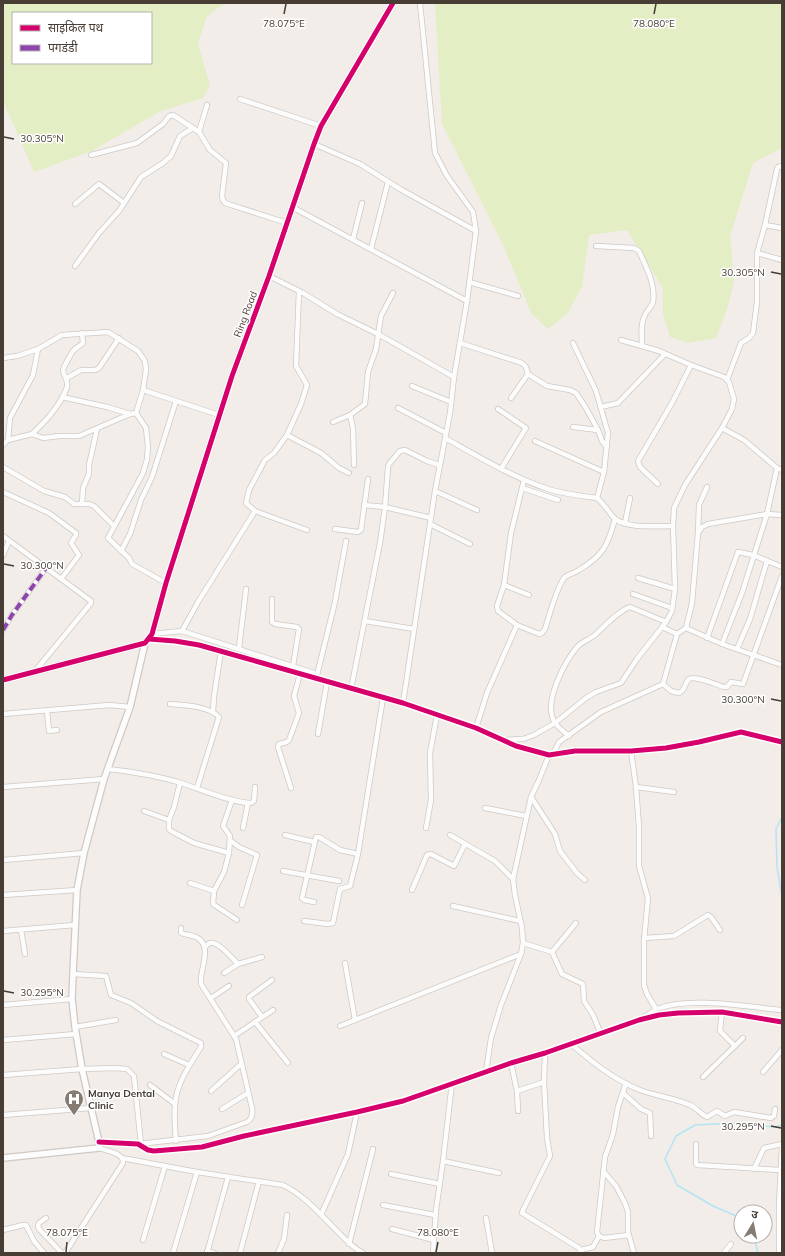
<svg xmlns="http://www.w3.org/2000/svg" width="785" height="1256" font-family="Mulish,'Noto Sans Devanagari',sans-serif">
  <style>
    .green { fill: #e4eec5; fill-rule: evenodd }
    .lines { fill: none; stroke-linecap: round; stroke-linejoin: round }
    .stream { stroke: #b4e4f4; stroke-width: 1.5 }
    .minor-casing { stroke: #cec9c4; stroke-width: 6 }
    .tertiary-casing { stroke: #cec9c4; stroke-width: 8 }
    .minor { stroke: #fdfcfc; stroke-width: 4.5 }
    .tertiary { stroke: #fdfcfc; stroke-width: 5.5 }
    .quiet { stroke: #8e44ad; stroke-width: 4; stroke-dasharray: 8 4; stroke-linecap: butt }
    .cycleway-casing { stroke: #fff; stroke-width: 8 }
    .cycleway { stroke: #d6006c; stroke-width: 5 }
    .ticks { fill: none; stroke: #483d34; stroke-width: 1.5 }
    .labels { text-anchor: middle; stroke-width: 3; stroke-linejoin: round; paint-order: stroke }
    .street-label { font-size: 10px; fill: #483d34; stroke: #fff }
    .poi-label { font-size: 10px; font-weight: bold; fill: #483d34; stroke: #fff; text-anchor: start }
    .ticks-label { font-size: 10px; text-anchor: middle; fill: #483d34; stroke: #fff; stroke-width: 3; stroke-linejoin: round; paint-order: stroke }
  </style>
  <rect width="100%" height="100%" fill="#f2ede8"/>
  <g class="green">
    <path d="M3,3H229L224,4L207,16L198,43L210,86L203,98L161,111L92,151L34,172L3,101ZM13,13H151V63H13Z"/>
    <path d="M435,3H782V148L753,163L730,236L734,282L726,312L716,338L688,343L670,337L663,314V288L627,230L589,235L582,287L567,314L548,329L531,313L504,247L442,124Z"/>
  </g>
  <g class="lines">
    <g class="stream">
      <path d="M782,817L776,829L777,867L782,897"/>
      <path d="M741,1218L713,1206L677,1185L665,1159L676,1136L695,1125L734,1123L775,1127L782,1125"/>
      <path d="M754,1236L758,1253"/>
    </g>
    <g class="minor-casing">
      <g id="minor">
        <path d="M420,3L435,153L447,176L473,212L476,231"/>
        <path d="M240,99L321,126"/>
        <path d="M199,132L207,105"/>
        <path d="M314,144L360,164L400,189L476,231L467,301L454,377"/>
        <path d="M91,155L137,143L163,124L169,116L173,115L199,132L210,150L226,163L222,196L223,200L225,203L287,223"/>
        <path d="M75,204L99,184L124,203"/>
        <path d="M292,207L467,301"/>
        <path d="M765,225L782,228"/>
        <path d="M353,239L362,203"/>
        <path d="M596,246L634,248L639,251C646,267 656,284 653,302C652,307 647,310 645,315C640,324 642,336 642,346"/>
        <path d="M371,249L388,182"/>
        <path d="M757,253L782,260"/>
        <path d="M75,266L99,233L119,211L141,177L163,163L171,156L180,136L193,128"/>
        <path d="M269,276L303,293L337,314L378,334L454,377L450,413L435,491L403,703"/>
        <path d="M469,282L518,296"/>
        <path d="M621,340L659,351L691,365L724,377L729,382L734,399L732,409L722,428L744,440L777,468L782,470"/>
        <path d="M460,343L522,363L526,367L528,374"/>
        <path d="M3,358L17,356L38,349L62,335L108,332L138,351L145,361L146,370L143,390L219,415"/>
        <path d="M67,378L81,370H95L99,368L119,338"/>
        <path d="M727,380L741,343L749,338L753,333L757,302V253L765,225L777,169L778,167L782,166"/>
        <path d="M412,386L451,402"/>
        <path d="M143,390L136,413L146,428L148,447L147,459L143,473L108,538L129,558L132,564L166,583"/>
        <path d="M62,397L107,407L130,414"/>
        <path d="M511,398L528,374L547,386L570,390L576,393L586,408L598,430L602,441L607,447"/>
        <path d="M601,407L618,403L665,354"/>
        <path d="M398,408L446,433"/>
        <path d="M498,409L526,428L501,469"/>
        <path d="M333,422L350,415"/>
        <path d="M573,427L598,430"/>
        <path d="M32,434C46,421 61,405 67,387C69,380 63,376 63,370C63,368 71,354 73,351C75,348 80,346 83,343L82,333"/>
        <path d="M287,435L321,453L339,468L349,473"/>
        <path d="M445,438C479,457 512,477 548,489C564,494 581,496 597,498L604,472L608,433L596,391L573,343"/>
        <path d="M8,440L10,418L33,375L38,349"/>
        <path d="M535,441L604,472"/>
        <path d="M3,445L8,440L32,434L43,438L59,436H79L130,414L136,413"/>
        <path d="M354,465L353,428L350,415L365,404L368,372L376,349L381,316L393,293"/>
        <path d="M3,467L44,491L65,497L74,504H89L94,506L114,526"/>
        <path d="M524,480L511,533L504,585L497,606L498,611L517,625L539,634L542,633L545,629C549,617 557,585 565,577C569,574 575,573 579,570C603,556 608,545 615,519"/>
        <path d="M658,484L640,467L638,461L672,403L691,365"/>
        <path d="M522,488L558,500"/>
        <path d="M435,491L477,510"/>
        <path d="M3,492L49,513L76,533V535L71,543L79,555L61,579"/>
        <path d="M597,498C604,504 608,511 614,518C626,529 657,526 673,526"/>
        <path d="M82,504L83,488L89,474V465L97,429"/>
        <path d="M364,505L385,507L431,518"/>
        <path d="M255,511L307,530"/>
        <path d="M625,523L630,498"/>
        <path d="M430,524L470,544"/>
        <path d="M335,529L358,532L361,530L368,479"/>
        <path d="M698,533L699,505L707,487"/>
        <path d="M3,536L91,601V603L36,670"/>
        <path d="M121,551L130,534L141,500L152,477L176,401"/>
        <path d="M3,555L9,541"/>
        <path d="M638,578L675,589"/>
        <path d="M504,585L529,595"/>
        <path d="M633,594L672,608"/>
        <path d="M272,599V622L275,624L297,627L299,629L293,666"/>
        <path d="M365,621L414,629"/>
        <path d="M662,627L677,634"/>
        <path d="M686,628L722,644L782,665"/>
        <path d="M3,630L12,615L46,568"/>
        <path d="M182,631L317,674"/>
        <path d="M152,634L182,631L198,602L255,511L246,503L249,490L265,460L274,453L287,435L301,404L307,385L296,366L299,291"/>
        <path d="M707,638L738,552L753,555L782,567"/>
        <path d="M149,639L175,641L199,645L403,703L476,728L516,746L549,755L575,751H631L666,748L699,742L741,732L782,742"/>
        <path d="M722,644L742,593L767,514L777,468"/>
        <path d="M239,648L246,589"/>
        <path d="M737,649L750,619L767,561"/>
        <path d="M317,675L335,602L346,541"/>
        <path d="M663,684L671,691L679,693C685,691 684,685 688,680C692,674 717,685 724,687H727L731,682L743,684L782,576"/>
        <path d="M351,689L380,543L385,507L388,467L389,464L400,451L405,450L427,461L439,465"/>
        <path d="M170,704C184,705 209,706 219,717L197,788"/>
        <path d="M47,711L49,731L57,730"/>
        <path d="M213,712L214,696L221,651"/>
        <path d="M3,714L109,705L130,707"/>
        <path d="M476,728L487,693L517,625"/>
        <path d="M318,734L327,682"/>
        <path d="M569,736C564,732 558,727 555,723C542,703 565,661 578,646C583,641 591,639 596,634C606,625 617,612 630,607L666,622"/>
        <path d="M504,740L523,739L534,735L555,723L586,698L596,692L621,683L637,659L666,622L672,611L675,589L673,526L674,508L685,485L722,428"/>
        <path d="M631,751L636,787L639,827V866L648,898L644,940V985L647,994L656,1009"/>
        <path d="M553,754L559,742L601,712L663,684L677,634L686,628L692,603L698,533L702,527L708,524L767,514L782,515"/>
        <path d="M108,769C134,772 156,775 181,783C199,789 233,803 251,803L254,801L255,787"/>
        <path d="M3,787L104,779"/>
        <path d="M636,787L674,792"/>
        <path d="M291,788L278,747L279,744L287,742L289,740L299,713L294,696L300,674"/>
        <path d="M531,797L555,834L560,851L577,873L585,880"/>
        <path d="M485,808L526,816"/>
        <path d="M144,811L169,820L174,807L180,783"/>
        <path d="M169,820V829L171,831L194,843L229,853L224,872L214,891L213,904L237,920"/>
        <path d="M243,828L248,803"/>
        <path d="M426,828L431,800L430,753L437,715"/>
        <path d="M285,835L314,842"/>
        <path d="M450,835L495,861L513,879"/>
        <path d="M231,841L239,847L257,855L242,905"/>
        <path d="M229,853L230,836L223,826L232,800"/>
        <path d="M3,860L84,853"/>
        <path d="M283,871L339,881"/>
        <path d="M190,883L214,891"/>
        <path d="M412,890L427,855L431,854L454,866L465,844"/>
        <path d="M3,895L77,890"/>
        <path d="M314,902L304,900L302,898L316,837H319L340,850L358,854L383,698"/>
        <path d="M453,906L520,921"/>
        <path d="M304,921L328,924L333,923L340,889L350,886L358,854"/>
        <path d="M21,930L25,954"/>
        <path d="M3,931L75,925"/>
        <path d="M644,938L674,936L708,915L711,917L720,930"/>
        <path d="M523,943L552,952L576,923"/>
        <path d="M205,947C205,947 209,943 210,943C218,941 233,959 238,964L262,957"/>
        <path d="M552,952L562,974L583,984L584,1001L593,1015L601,1034"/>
        <path d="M345,963L355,1020"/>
        <path d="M224,973L238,964"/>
        <path d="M73,974L106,976L111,995L131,1003L157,1021L201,1043V1047C189,1066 176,1084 175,1106C174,1118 175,1130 176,1141"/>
        <path d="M211,998L229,986"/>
        <path d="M3,1005L72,999"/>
        <path d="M722,1012L720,1031L735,1046"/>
        <path d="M262,1017L249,999V997L272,980"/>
        <path d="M644,1017C648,1015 652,1011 657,1009C691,996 746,1007 782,1010"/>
        <path d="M255,1022L288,1063"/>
        <path d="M340,1026L521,954"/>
        <path d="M75,1027L116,1020"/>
        <path d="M234,1036L273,1010"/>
        <path d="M3,1040L76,1034"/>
        <path d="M571,1044C591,1061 614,1080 640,1090C656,1096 674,1098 690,1105C696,1107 700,1114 707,1117L717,1111L725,1116L734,1112L771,1118L774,1116L775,1109"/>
        <path d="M545,1053L544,1082L547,1138L550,1156L523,1210L522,1213L579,1248L582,1253"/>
        <path d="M164,1054L189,1065"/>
        <path d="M511,1063L517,1091L518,1111"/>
        <path d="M486,1072L491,1038L501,1005L521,954L523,943L522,928L515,895L513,879L531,797L539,780L549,755"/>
        <path d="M763,1072L782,1050"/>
        <path d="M3,1075L82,1069L115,1068L127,1069L134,1076L141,1144"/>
        <path d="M703,1077L743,1038"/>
        <path d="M626,1083L618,1107L613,1134L605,1157L597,1232L599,1236L604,1238L629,1235"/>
        <path d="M150,1085L175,1104"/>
        <path d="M211,1091L241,1064"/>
        <path d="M517,1091L544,1082"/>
        <path d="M623,1093L641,1109L650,1113L651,1136"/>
        <path d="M222,1109L248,1093"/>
        <path d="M3,1115L91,1108"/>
        <path d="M99,1142L138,1144L148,1150L154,1151L202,1147L244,1136L357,1112L403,1101L511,1063L545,1053L639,1020L659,1015L678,1013L722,1012L782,1022"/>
        <path d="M139,1144L208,1136L247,1122C252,1119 253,1114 252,1108L236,1039L201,984C199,970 214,946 196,937C192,935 186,935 181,933V928"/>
        <path d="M696,1144V1164L697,1165L780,1170"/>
        <path d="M122,1158L197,1172L283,1185C304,1195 321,1215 337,1231C345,1239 353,1248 363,1253"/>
        <path d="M443,1161L499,1173"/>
        <path d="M754,1169L764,1148L782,1144"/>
        <path d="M603,1171L616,1186L625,1203L628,1212V1232L634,1253"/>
        <path d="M391,1174L440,1184"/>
        <path d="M383,1205L435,1215"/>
        <path d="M321,1215L348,1154L357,1112"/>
        <path d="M46,1218L39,1223L38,1226L39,1229L62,1253"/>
        <path d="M486,1218L492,1253"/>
        <path d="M392,1229L434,1240"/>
        <path d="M3,1230L23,1225H26L34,1241L44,1253"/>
        <path d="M143,1240L165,1166"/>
        <path d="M349,1244L373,1149"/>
        <path d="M581,1250L593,1247L599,1236"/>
        <path d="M207,1251L214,1253"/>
        <path d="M65,1253L123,1163C124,1153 107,1151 99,1148"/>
        <path d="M173,1253L197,1172"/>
        <path d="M207,1253L228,1177"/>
        <path d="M240,1253L259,1181"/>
        <path d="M278,1253L284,1239L287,1215"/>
        <path d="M433,1253L436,1210L443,1161L452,1083"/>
        <path d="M724,1253L731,1244"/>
        <path d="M779,1253V1204L782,1147"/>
      </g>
    </g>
    <g class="tertiary-casing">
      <g id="tertiary">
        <path d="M3,680L145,643L152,634L166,583L232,376L269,276L314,144L321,126L393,3"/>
        <path d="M3,1158L99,1148V1142L82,1069L75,1027L72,999L73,974L77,890L84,853L104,779L130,707L145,643"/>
      </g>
    </g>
    <use href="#minor" class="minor"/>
    <use href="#tertiary" class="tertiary"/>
    <path class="quiet" d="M3,630L12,615L46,568"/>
    <g class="cycleway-casing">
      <g id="cycleway">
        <path d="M149,639L175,641L199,645L403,703L476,728L516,746L549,755L575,751H631L666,748L699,742L741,732L782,742"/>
        <path d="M3,680L145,643L152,634L166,583L232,376L269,276L314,144L321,126L393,3"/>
        <path d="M99,1142L138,1144L148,1150L154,1151L202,1147L244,1136L357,1112L403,1101L511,1063L545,1053L639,1020L659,1015L678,1013L722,1012L782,1022"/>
      </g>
    </g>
    <use href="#cycleway" class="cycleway"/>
  </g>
  <path class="ticks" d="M284,14L286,4M654,14L656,4M4,137L14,139M771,272L781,274M4,564L14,566M771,699L781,701M4,991L14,993M771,1126L781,1128M66,1252L67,1242M436,1252L438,1242"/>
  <defs>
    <g id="hospital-pin" transform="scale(1)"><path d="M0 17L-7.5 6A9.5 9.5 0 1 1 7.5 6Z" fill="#847b73" stroke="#fff"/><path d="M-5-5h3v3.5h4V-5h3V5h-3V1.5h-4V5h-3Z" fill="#fff"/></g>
  </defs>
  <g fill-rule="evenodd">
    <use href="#hospital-pin" x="74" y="1099"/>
  </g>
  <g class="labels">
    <g class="street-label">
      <text transform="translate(245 314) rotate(-69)" y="4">Ring Road</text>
    </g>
    <g class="poi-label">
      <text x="88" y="1097">Manya Dental<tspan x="88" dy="12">Clinic</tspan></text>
    </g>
  </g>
  <g class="ticks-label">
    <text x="284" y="27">78.075°E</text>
    <text x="654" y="27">78.080°E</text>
    <text x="42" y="142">30.305°N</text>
    <text x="743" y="276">30.305°N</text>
    <text x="42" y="569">30.300°N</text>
    <text x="743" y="703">30.300°N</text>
    <text x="42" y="996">30.295°N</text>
    <text x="743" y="1130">30.295°N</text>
    <text x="67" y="1236">78.075°E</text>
    <text x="438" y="1236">78.080°E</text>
  </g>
  <rect width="785" height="1256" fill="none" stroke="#483d34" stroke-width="8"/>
  <rect x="12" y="12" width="140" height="52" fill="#ffffff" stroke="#b6b1ae"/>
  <rect x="20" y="25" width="20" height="6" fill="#d6006c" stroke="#b6b1ae"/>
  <text x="48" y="32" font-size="12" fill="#483d34">साइकिल पथ</text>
  <rect x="20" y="45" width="20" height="6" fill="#8e44ad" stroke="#b6b1ae"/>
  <text x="48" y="52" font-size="12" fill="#483d34">पगडंडी</text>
  <g transform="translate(753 1224) rotate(10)"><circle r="19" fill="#ffffff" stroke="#b6b1ae"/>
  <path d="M0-3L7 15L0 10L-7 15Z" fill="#847b73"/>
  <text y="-6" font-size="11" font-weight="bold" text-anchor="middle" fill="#483d34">उ</text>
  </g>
</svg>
